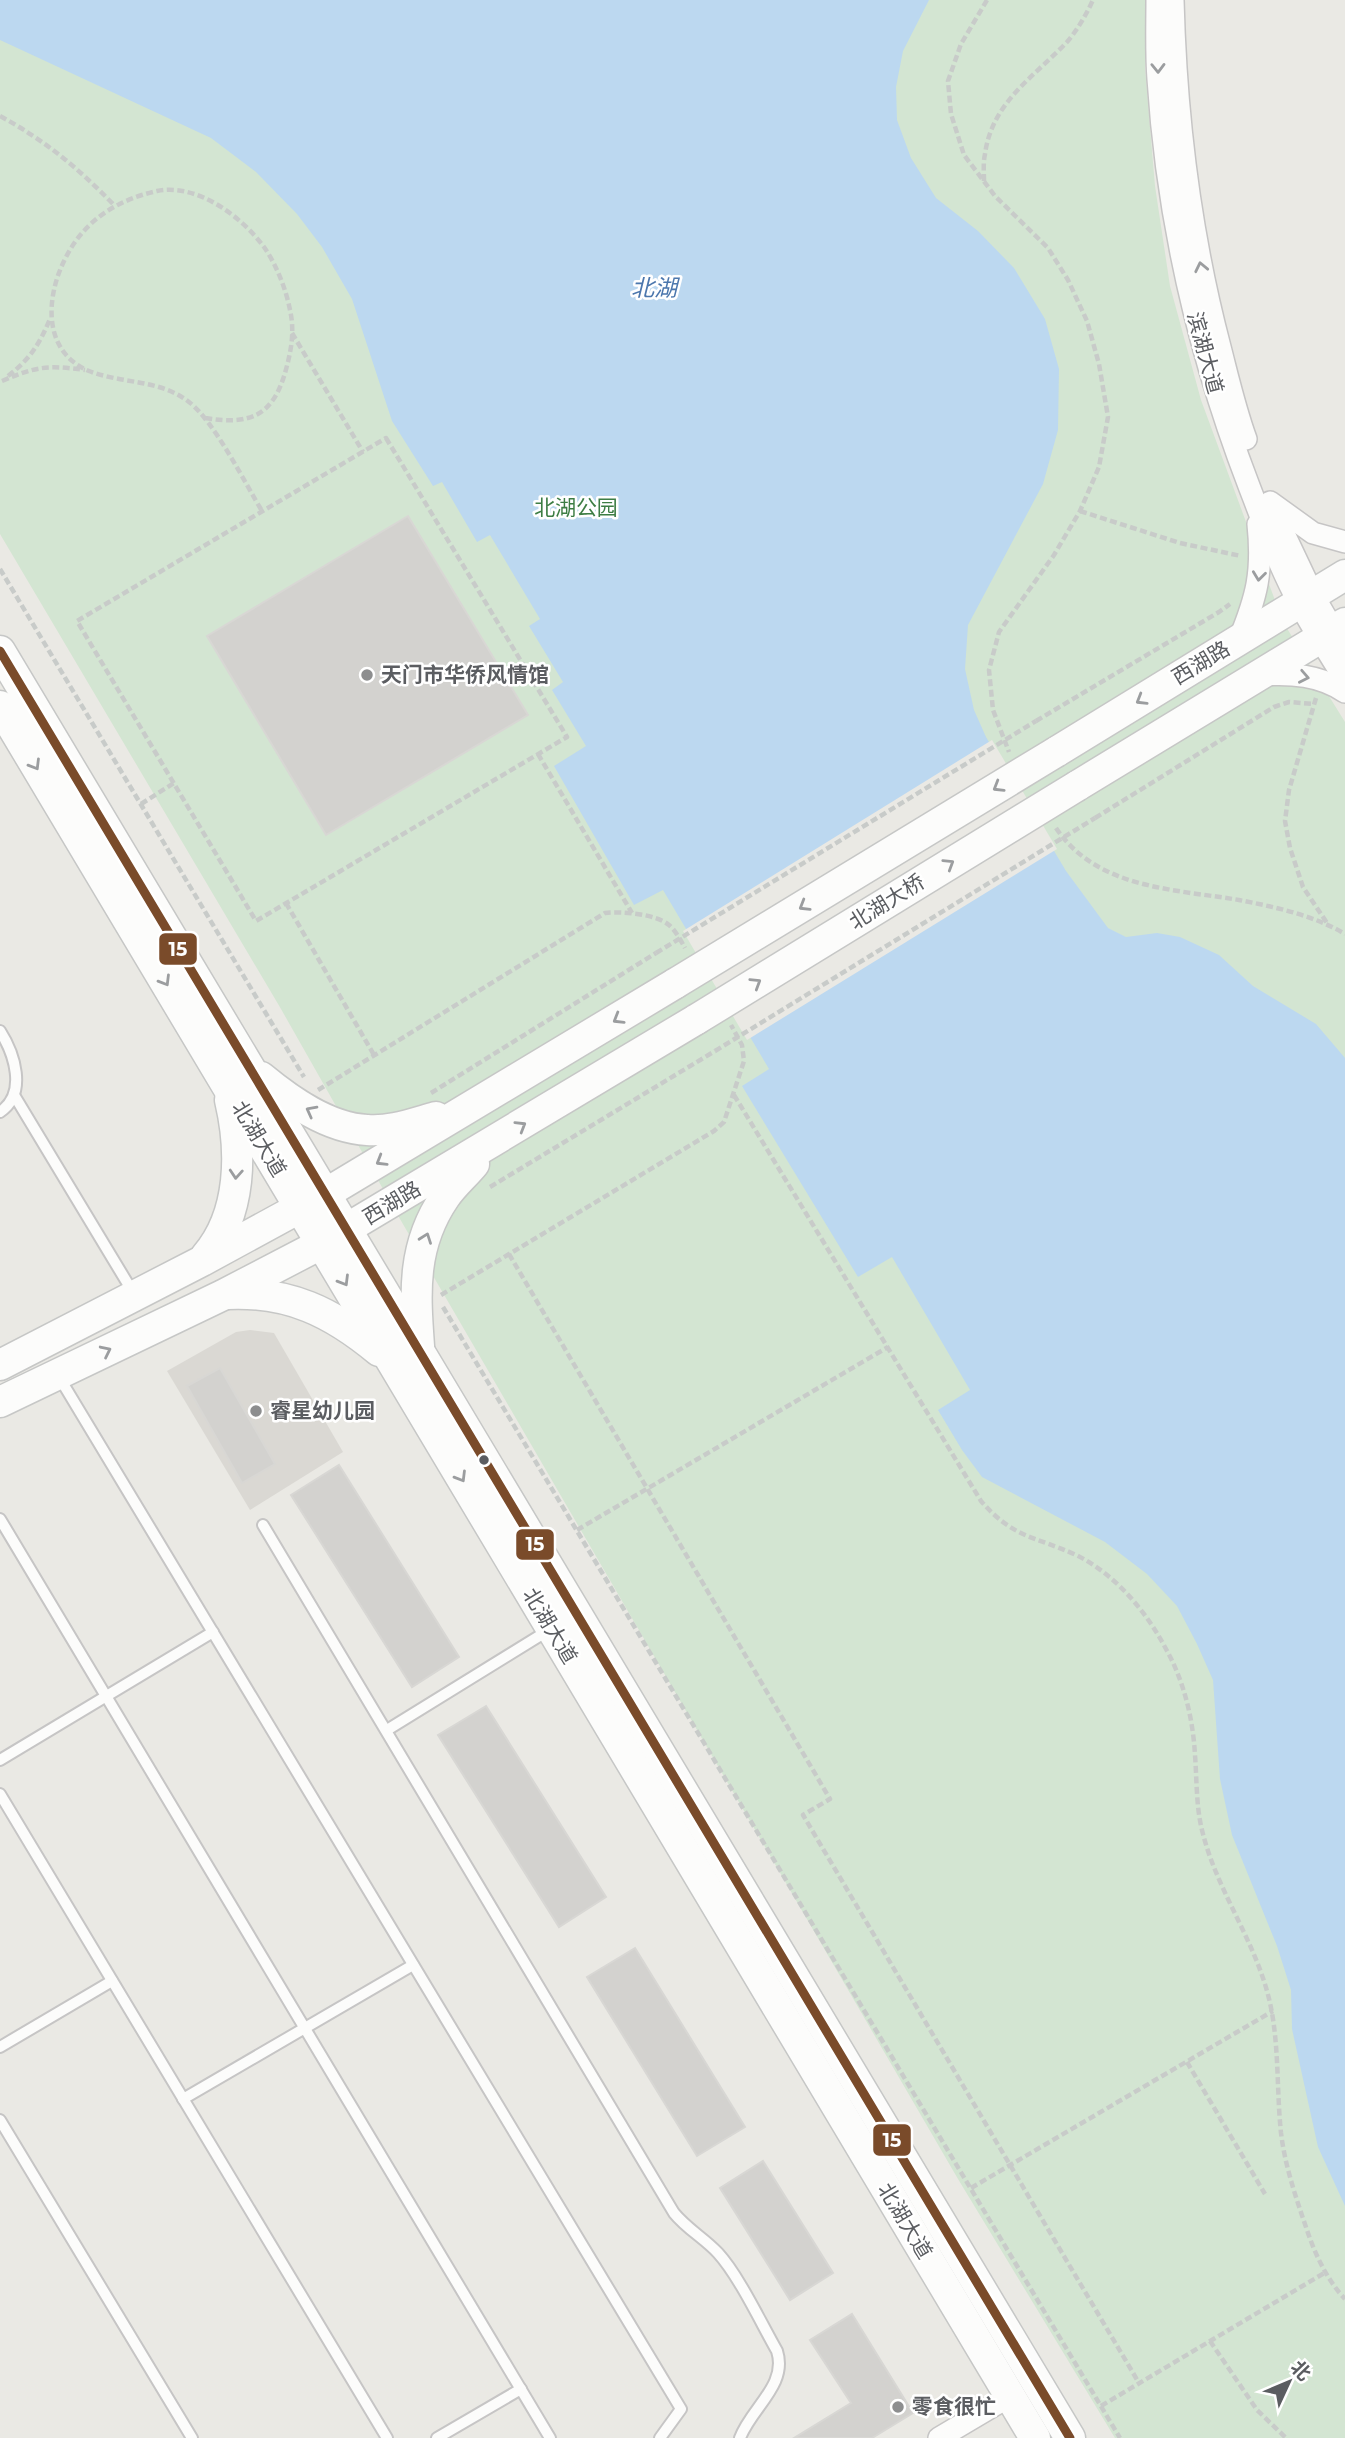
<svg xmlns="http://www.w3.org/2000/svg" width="1345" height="2438" font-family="Montserrat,'Noto Sans SC',sans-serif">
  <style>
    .education { fill: #dad8d3 }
    .green { fill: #d3e5d2 }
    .water { fill: #bcd8f0 }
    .pier { fill: #eae9e4 }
    .building { fill: #d3d2cf; stroke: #d8d7d4; stroke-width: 2 }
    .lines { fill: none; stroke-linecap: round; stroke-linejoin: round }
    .lane-casing { stroke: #c6c5c5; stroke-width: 14 }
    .street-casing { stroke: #c6c5c5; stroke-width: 24 }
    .secondary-casing { stroke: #c6c7c6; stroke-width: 33 }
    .path { stroke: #c8cbc9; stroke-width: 4.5; stroke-dasharray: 7 3.5; stroke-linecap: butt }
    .lane { stroke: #fcfcfb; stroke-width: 10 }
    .street { stroke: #fcfcfb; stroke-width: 21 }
    .secondary { stroke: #fcfcfb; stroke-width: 30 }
    .secondary-bridge-casing { stroke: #c6c7c6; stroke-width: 33; stroke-linecap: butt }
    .path-bridge { stroke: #c8cbc9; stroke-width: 4.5; stroke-dasharray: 7 3.5; stroke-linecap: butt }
    .secondary-bridge { stroke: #fcfcfb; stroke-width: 30 }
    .bus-1-casing { stroke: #fff; stroke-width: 14 }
    .bus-1 { stroke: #7a4b2a; stroke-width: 9 }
    .oneway { stroke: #9b9d9f }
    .poi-dot { fill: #8d8e8f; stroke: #fff; stroke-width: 2.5 }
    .bus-dot { fill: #5b5d61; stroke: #fff; stroke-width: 2.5 }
    .labels { text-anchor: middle; stroke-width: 5; stroke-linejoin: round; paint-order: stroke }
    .street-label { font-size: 21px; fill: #5b5d61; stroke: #fff }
    .park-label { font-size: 21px; fill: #3d7d44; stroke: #fff }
    .poi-label { font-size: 21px; font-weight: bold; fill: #5b5d61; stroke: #fff; text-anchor: start }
    .water-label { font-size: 23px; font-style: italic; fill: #4c77ad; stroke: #fff }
    .line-badge { stroke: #fff; stroke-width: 2.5 }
    .badge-label { font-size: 19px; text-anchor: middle; font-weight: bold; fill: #fff }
  </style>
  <rect width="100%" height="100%" fill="#eae9e4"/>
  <path class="education" d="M250,1330L274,1333L343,1452L250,1510L167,1371L236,1332Z"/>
  <path class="green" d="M0,0H1147L1145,68L1155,186L1170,286L1201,400L1283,622L1345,722V2438H1115L958,2179L400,1219L281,1009L0,534Z"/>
  <path class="water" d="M0,0H929L903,51L896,87L897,120L911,158L936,198L978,231L1014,268L1045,319L1059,369L1058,430L1043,484L968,625L965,669L974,710L986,737L1066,871L1108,928L1126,937L1157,933L1180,937L1219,955L1253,986L1316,1024L1345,1058V2206L1318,2147L1292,2029L1291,1990L1277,1946L1232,1835L1220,1779L1213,1680L1197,1644L1177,1606L1147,1574L1105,1542L982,1477L962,1450L938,1410L970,1390L892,1257L858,1277L742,1086L769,1069L663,890L634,905L554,766L586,746L552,690L563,682L529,626L540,619L490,535L477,542L442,482L433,486L392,421L352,299L322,247L297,214L256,172L211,138L0,40Z"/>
  <path class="pier" d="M992,740L1057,849L747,1040L683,931Z"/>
  <g class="building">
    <path d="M408,516L528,715L326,835L207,636Z"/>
    <path d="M220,1368L275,1464L242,1483L187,1386Z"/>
    <path d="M339,1465L459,1657L412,1687L291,1495Z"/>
    <path d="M486,1706L606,1897L559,1927L438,1735Z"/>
    <path d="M635,1948L745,2127L697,2156L587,1977Z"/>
    <path d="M763,2161L833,2273L790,2300L720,2188Z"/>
    <path d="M852,2314L913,2413L872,2438H794L851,2403L810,2340Z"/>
  </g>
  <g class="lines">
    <g class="lane-casing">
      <g id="lane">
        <path d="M0,1031C14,1053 28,1093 0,1112"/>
        <path d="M14,1095L134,1294"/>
        <path d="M59,1377L681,2409L660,2438"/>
        <path d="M0,1519L550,2438"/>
        <path d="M263,1525L674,2213C687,2229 704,2238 718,2253C739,2276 761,2323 777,2351C788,2385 751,2408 740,2438"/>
        <path d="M387,1730L549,1630"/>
        <path d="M0,1760L213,1632"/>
        <path d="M0,1794L387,2438"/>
        <path d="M0,2047L112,1981"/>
        <path d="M183,2099L413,1965"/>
        <path d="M0,2120L192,2438"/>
        <path d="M437,2438L521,2389"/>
      </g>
    </g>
    <g class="street-casing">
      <g id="street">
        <path d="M1157,0C1157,26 1156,53 1158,79C1167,219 1199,356 1249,486C1264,525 1279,566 1299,603C1313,629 1330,655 1345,680"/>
        <path d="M1173,0C1176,118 1190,233 1220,347C1228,378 1235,409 1246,439"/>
        <path d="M1270,502L1313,533L1345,542"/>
        <path d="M1278,521L1313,595L1345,650"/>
        <path d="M1239,640C1257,596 1263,572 1258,524"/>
        <path d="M1262,675C1291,673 1320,675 1345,692"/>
        <path d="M939,2438L1010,2396"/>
      </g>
    </g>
    <g class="secondary-casing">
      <g id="secondary">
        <path d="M0,651L1070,2438"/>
        <path d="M0,706L1035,2438"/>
        <path d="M1056,752L1345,575"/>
        <path d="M1077,786L1345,623"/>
        <path d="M261,1077C290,1101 328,1128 367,1130C390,1132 414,1123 436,1117"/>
        <path d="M206,1256C242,1214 242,1151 230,1100"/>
        <path d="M227,1294C289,1291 332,1312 379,1351"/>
        <path d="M419,1346C415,1292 412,1245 445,1197C453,1185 465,1175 474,1164"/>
        <path d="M0,1365L202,1261L325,1194L676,983"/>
        <path d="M0,1402L223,1295L321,1244L697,1019"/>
      </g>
    </g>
    <g class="path">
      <path d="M987,0L961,44L948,81L951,114L964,155L995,196L1048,248L1068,280L1087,321L1099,364L1108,417L1099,467L1080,511L1054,555L999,632L989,670L993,710L1009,752"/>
      <path d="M0,116C46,141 78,168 114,205"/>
      <path d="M984,181C984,172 983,163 985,154C992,102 1034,77 1067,42C1078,29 1086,15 1093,0"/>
      <path d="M292,333L363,452"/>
      <path d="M8,376C30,359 39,345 50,319"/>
      <path d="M2,381C37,366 48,365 85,370"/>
      <path d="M205,418C249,425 272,417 285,373C291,352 295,332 290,310C286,289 276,264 264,247C241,216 197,183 157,191C117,200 85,220 66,257C46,295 41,351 89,371C122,384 160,379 189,402C214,421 245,483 262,511"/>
      <path d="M386,438L567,737L256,921L77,621Z"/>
      <path d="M1080,511L1180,543L1241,556"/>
      <path d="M0,569L304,1077"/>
      <path d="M1316,698L1289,790L1285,821L1290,848L1303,887L1327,923"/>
      <path d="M1036,721L1219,612L1230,604"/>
      <path d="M538,754L632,913"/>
      <path d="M141,804L174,783"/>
      <path d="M1095,818L1274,707L1289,702L1314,704"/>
      <path d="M1056,828C1097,889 1174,889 1239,900C1275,907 1313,915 1345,934"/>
      <path d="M286,903L374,1055"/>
      <path d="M318,1090L605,913C622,911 656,914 669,925C676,931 681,941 685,948"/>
      <path d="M431,1093L656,953"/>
      <path d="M734,1095L981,1501C1014,1539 1035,1536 1076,1555C1115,1574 1146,1611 1166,1649C1184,1681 1193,1719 1195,1755C1197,1782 1196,1809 1203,1834C1217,1889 1252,1937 1267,1991C1280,2037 1276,2086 1281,2133C1285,2166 1296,2198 1307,2230C1315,2254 1327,2280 1345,2299"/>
      <path d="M490,1187L715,1051"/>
      <path d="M509,1254L830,1799L803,1815L1139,2383"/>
      <path d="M441,1295L714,1131L724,1122L744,1061L742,1045L731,1025"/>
      <path d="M443,1307L1120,2438"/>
      <path d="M577,1530L888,1347"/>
      <path d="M1187,2062L1265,2194"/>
      <path d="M971,2188L1273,2011"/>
      <path d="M1210,2341L1257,2410L1286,2438"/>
      <path d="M1101,2406L1326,2272"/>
    </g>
    <use href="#lane" class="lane"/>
    <use href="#street" class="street"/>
    <use href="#secondary" class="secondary"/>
    <g class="secondary-bridge-casing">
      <g id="secondary-bridge">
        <path d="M676,983L1056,752"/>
        <path d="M697,1019L1077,786"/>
      </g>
    </g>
    <g class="path-bridge">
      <path d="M656,953L1036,721"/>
      <path d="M715,1051L1095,818"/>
    </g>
    <use href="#secondary-bridge" class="secondary-bridge"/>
    <g class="bus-1-casing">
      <path id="bus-1" d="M0,651L1070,2438"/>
    </g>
    <use href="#bus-1" class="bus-1"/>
  </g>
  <defs><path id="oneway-chevron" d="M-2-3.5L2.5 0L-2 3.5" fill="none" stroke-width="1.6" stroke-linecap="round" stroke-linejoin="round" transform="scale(1.75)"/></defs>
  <g class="oneway">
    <use href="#oneway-chevron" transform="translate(1158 68) rotate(89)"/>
    <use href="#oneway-chevron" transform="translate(1201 267) rotate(-102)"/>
    <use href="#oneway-chevron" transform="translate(1259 576) rotate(97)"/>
    <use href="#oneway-chevron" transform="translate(1304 677) rotate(11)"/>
    <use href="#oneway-chevron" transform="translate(1141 700) rotate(149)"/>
    <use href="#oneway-chevron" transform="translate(35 765) rotate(59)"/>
    <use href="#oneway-chevron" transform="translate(998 787) rotate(149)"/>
    <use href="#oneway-chevron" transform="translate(949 864) rotate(-32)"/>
    <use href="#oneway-chevron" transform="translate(804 906) rotate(149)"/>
    <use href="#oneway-chevron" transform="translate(165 981) rotate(59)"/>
    <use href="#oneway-chevron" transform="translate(756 983) rotate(-32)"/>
    <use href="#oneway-chevron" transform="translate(618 1019) rotate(149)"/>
    <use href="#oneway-chevron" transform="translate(311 1111) rotate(-152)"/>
    <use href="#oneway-chevron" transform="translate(521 1126) rotate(-31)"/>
    <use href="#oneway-chevron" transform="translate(381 1161) rotate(149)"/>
    <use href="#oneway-chevron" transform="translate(236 1174) rotate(94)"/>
    <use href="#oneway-chevron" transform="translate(426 1238) rotate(-70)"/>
    <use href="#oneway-chevron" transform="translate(344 1281) rotate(59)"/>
    <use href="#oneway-chevron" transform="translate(106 1351) rotate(-26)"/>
    <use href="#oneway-chevron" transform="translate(461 1477) rotate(59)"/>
  </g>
  <g class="poi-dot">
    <circle cx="367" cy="675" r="7"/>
    <circle cx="256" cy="1411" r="7"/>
    <circle cx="898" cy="2407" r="7"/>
  </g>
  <circle class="bus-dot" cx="484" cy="1460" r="6"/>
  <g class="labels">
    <g class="street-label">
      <text transform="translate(1205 353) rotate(75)" y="7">滨湖大道</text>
      <text transform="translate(1201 663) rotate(-31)" y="7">西湖路</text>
      <text transform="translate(887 902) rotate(-32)" y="7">北湖大桥</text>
      <text transform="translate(259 1139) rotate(59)" y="7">北湖大道</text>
      <text transform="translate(392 1203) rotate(-31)" y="7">西湖路</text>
      <text transform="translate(550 1626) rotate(59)" y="7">北湖大道</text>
      <text transform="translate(905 2221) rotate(59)" y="7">北湖大道</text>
    </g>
    <g class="park-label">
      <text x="576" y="515">北湖公园</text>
    </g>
    <g class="poi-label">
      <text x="381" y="682">天门市华侨风情馆</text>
      <text x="270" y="1418">睿星幼儿园</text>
      <text x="912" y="2414">零食很忙</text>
    </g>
    <g class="water-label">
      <text x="654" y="296">北湖</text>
    </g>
  </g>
  <g class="line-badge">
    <rect x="158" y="932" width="40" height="34" rx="7" fill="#7a4b2a"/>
    <rect x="515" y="1528" width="40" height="33" rx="7" fill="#7a4b2a"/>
    <rect x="872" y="2123" width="40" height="34" rx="7" fill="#7a4b2a"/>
  </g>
  <g class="badge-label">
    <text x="178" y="956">15</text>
    <text x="535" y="1551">15</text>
    <text x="892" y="2147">15</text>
  </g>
  <g transform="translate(1289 2382) rotate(46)" stroke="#ffffff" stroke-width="5" paint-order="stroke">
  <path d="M0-5L12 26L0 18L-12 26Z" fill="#5b5d61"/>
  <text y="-10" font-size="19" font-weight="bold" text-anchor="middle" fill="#5b5d61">北</text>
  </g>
</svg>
